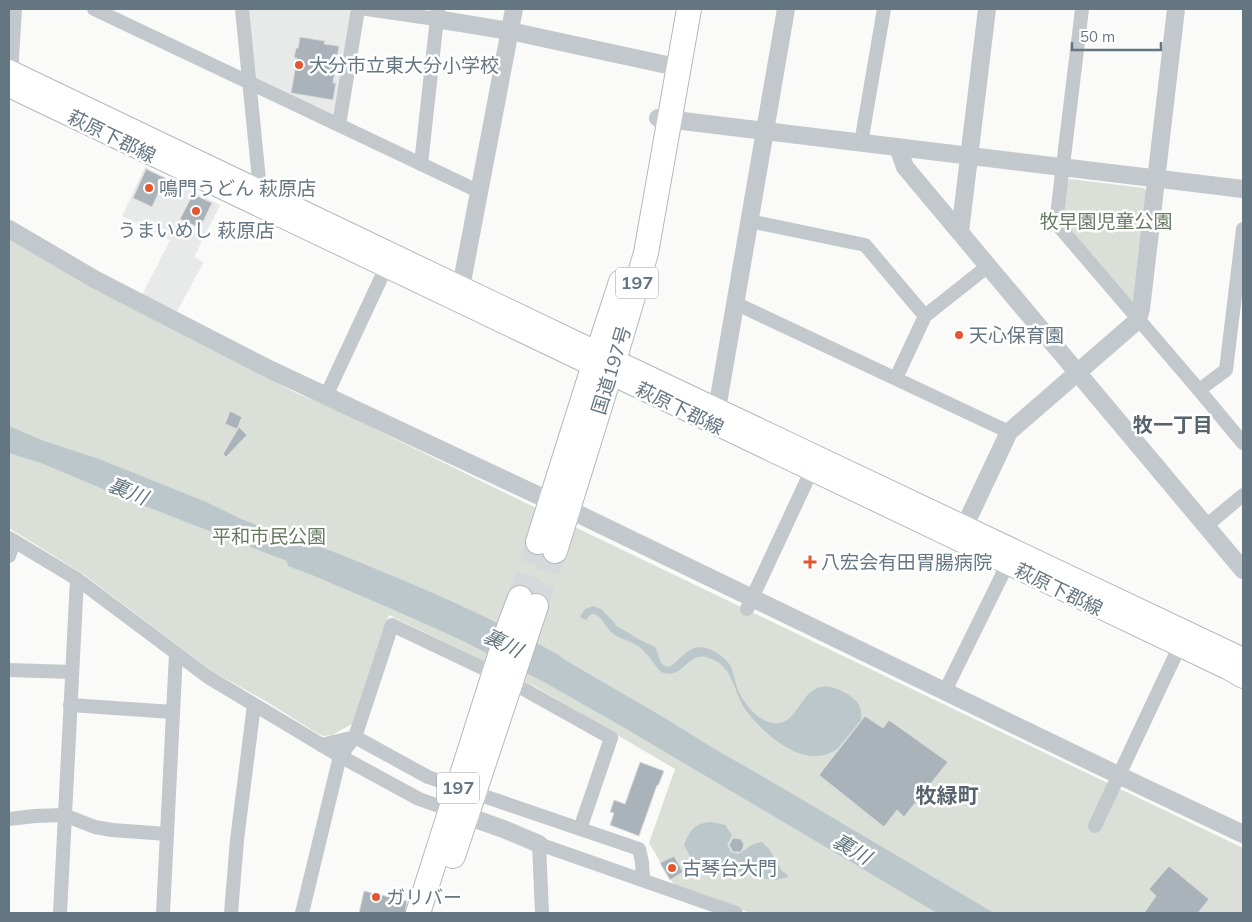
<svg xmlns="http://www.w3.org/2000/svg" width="1252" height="922" font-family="Mulish,'Noto Sans JP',sans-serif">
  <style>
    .built { fill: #e8e9e9 }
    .green { fill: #dadfd7 }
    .water { fill: #bbc7cb }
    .building { fill: #aab3b9; stroke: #dcdcda }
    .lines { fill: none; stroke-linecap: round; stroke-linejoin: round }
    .trunk-tunnel { stroke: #d5d9db; stroke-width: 24; stroke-dasharray: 24 12; stroke-linecap: butt }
    .secondary-casing { stroke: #b3babf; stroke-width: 22 }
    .trunk-casing { stroke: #b4b9bd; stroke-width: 26 }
    .minor { stroke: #c3c8cc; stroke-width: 14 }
    .tertiary { stroke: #c3c8cc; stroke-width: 18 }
    .secondary { stroke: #fff; stroke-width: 20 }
    .trunk { stroke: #fff; stroke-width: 24 }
    .poi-dot { fill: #e4572e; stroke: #fff; stroke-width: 2 }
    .labels { text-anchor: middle; stroke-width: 5; stroke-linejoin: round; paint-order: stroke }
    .shield { fill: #fff; stroke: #939fa8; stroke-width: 1 }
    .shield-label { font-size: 18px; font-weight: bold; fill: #657683 }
    .poi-label { font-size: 19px; fill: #657683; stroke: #fff; text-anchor: start }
    .street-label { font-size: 19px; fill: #657683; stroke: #fff }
    .park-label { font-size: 19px; fill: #687a64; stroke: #fff }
    .neighbourhood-label { font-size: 20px; font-weight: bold; fill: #57646e; stroke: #fff }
    .water-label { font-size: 20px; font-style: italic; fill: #60757c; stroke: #fff }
    .quarter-label { font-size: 21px; font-weight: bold; fill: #57646e; stroke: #fff }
  </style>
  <rect width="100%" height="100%" fill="#fafaf8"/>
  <g class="built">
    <path d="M247,9H353L334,117L257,81L254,77Z"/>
    <path d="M145,167L220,205L194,257L204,262L176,313L142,295L170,240L122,216Z"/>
  </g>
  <g class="green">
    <path d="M1070,179L1144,188L1147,192L1133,302H1128L1061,220L1066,182Z"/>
    <path d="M9,236L296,393L330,407L581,530L1243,848V913H751L675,886L649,843L675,769L534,686L389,615L354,723L332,735L323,736L315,732L269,703L212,671L83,574L9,528Z"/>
  </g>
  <g class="water">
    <path d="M9,426L44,441L99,459L206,502L239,518L289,538L296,540L298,538C386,572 474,608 557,654L565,660L663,717L713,748L779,786L994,913H937L623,727L544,682L459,639L392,609L312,575L288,566L287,561L132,501L41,463L9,453Z"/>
    <path d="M593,606L601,609L614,622L616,626L629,633L636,638L655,647C658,652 659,661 663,665C675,675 684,639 709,649C717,652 725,658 730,665C734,673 735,682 738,690C744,704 758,721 773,723C801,728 800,677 834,688C840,690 849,694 854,699C860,703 862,713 861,720L838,748C807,773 763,734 745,709C735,694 733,670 716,661C686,644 687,682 661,672C653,664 648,653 638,646C630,640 617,639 610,631C604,624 595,604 586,620L580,617L585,609Z"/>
    <path d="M711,822L725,825L732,835L727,845L731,852L738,854C749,849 748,844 762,842L769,849L782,871L787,874L788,877L776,880L766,879L749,872L728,871L714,875L703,874L691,858L684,845C690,830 695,823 711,822Z"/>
  </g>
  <g class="building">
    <path d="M300,37L325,41L324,44L339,46L333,83H336L333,100L291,93L297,58H294L296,48H298Z"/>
    <path d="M146,169L165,178L152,207L133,198Z"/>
    <path d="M193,194L212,203L200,228L180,219Z"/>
    <path d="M230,411L242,417L237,429L225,424Z"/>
    <path d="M239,427L247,435L226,457L223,454Z"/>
    <path d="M865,716L883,728L889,720L948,762L904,817L897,810L884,827L819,775Z"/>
    <path d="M640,762L664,771L658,786L657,785L639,836L610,825L614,813L610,812L614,800L625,804Z"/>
    <path d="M733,838L741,839L744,845L741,852H733L729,845Z"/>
    <path d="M674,856L683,872L670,880L660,863Z"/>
    <path d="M1169,866L1209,899L1198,913H1144L1156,896L1149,889Z"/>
    <path d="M364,891L407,901L405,913H359Z"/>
  </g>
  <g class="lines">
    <g class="trunk-tunnel">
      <path d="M520,598L538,542"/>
      <path d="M536,606L555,551"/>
    </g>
    <g class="secondary-casing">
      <g id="secondary">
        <path d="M9,70L598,352L1243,658"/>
        <path d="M9,87L1227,669L1243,678"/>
      </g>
    </g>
    <g class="trunk-casing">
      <g id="trunk">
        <path d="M538,542L598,352L621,282"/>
        <path d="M555,551L610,374L646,253L689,9"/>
        <path d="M453,856L536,606"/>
        <path d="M418,913L510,624L520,598"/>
      </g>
    </g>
    <g class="minor">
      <path d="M94,9L480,192"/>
      <path d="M242,9L260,190L257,197"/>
      <path d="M367,9L436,19"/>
      <path d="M1082,9L1056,223L1199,390L1243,443"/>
      <path d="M339,125L358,9"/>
      <path d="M861,143L884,9"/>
      <path d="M421,164L438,9"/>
      <path d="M749,221L865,245L925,316"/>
      <path d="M735,303L1009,432"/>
      <path d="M896,378L925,316L988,266"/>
      <path d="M1199,390L1226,370L1243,229"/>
      <path d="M326,396L389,261"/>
      <path d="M1206,526L1243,495"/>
      <path d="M9,538L77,579L208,677L340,756L419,799L456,812"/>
      <path d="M9,556L14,541"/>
      <path d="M747,609L815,463"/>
      <path d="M9,670L72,672"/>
      <path d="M511,682L611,738L580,829"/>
      <path d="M945,691L1011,557"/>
      <path d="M70,705L173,712"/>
      <path d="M321,745L355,737L428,777L639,849L642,862L643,880"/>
      <path d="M9,819L35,816L64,815L95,827L112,830L167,834"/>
      <path d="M1095,826L1183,639"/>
      <path d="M60,913L77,579"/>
      <path d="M163,913L176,653"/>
      <path d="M231,913L237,840L254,705"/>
      <path d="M302,913L340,756L355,737L392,625L495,674"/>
      <path d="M542,913L539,844L736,913"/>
    </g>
    <g class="tertiary">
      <path d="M436,19L510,31L667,65"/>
      <path d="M9,74L13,9"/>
      <path d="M658,118L1243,189"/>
      <path d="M898,147L905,167L1243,570"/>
      <path d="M9,229L96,280L271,370L550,501"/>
      <path d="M960,232L987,9"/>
      <path d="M457,297L461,287L514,9"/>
      <path d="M717,409L786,9"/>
      <path d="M568,509L1118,775L1243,834"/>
      <path d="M959,538L1009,432L1138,320L1141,309L1176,9"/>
      <path d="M467,816L506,830L539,844"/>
    </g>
    <use href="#secondary" class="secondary"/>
    <use href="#trunk" class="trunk"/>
  </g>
  <g class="poi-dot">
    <circle cx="299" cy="65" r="5"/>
    <circle cx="149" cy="188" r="5"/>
    <circle cx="196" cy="211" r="5"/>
    <circle cx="959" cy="335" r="5"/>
    <path d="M807.5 554.5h5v5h5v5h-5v5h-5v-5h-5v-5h5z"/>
    <circle cx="672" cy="868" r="5"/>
    <circle cx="376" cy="897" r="5"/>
  </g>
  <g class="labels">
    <g class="shield">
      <rect x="616" y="267.5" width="42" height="31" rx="4"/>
      <rect x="437" y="772.5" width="42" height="31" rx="4"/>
    </g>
    <g class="shield-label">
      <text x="637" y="289">197</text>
      <text x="458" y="794">197</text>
    </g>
    <g class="poi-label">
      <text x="309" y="72">大分市立東大分小学校</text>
      <text x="159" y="195">鳴門うどん 萩原店</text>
      <text x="196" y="237" text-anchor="middle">うまいめし 萩原店</text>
      <text x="969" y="342">天心保育園</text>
      <text x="821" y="569">八宏会有田胃腸病院</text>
      <text x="682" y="875">古琴台大門</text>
      <text x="386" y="904">ガリバー</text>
    </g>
    <g class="street-label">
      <text transform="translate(112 136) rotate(26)" y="7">萩原下郡線</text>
      <text transform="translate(611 370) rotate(-73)" y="7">国道197号</text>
      <text transform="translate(680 408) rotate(26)" y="7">萩原下郡線</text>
      <text transform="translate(1059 589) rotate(26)" y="7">萩原下郡線</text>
    </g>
    <g class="park-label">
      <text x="1106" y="228">牧早園児童公園</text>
      <text x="269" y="543">平和市民公園</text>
    </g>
    <g class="neighbourhood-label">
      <text x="1173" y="432">牧一丁目</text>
    </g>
    <g class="water-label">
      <text transform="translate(128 491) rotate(22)" y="7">裏川</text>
      <text transform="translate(503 643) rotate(26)" y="7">裏川</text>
      <text transform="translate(852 849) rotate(30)" y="7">裏川</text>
    </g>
    <g class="quarter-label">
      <text x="947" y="803">牧緑町</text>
    </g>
  </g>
  <rect width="1252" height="922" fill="none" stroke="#657683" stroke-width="20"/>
  <path d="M1072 42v8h89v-8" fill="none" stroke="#657683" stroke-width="2.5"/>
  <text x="1080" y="42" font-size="15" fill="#657683" stroke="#ffffff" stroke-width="4" paint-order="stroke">50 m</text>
</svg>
